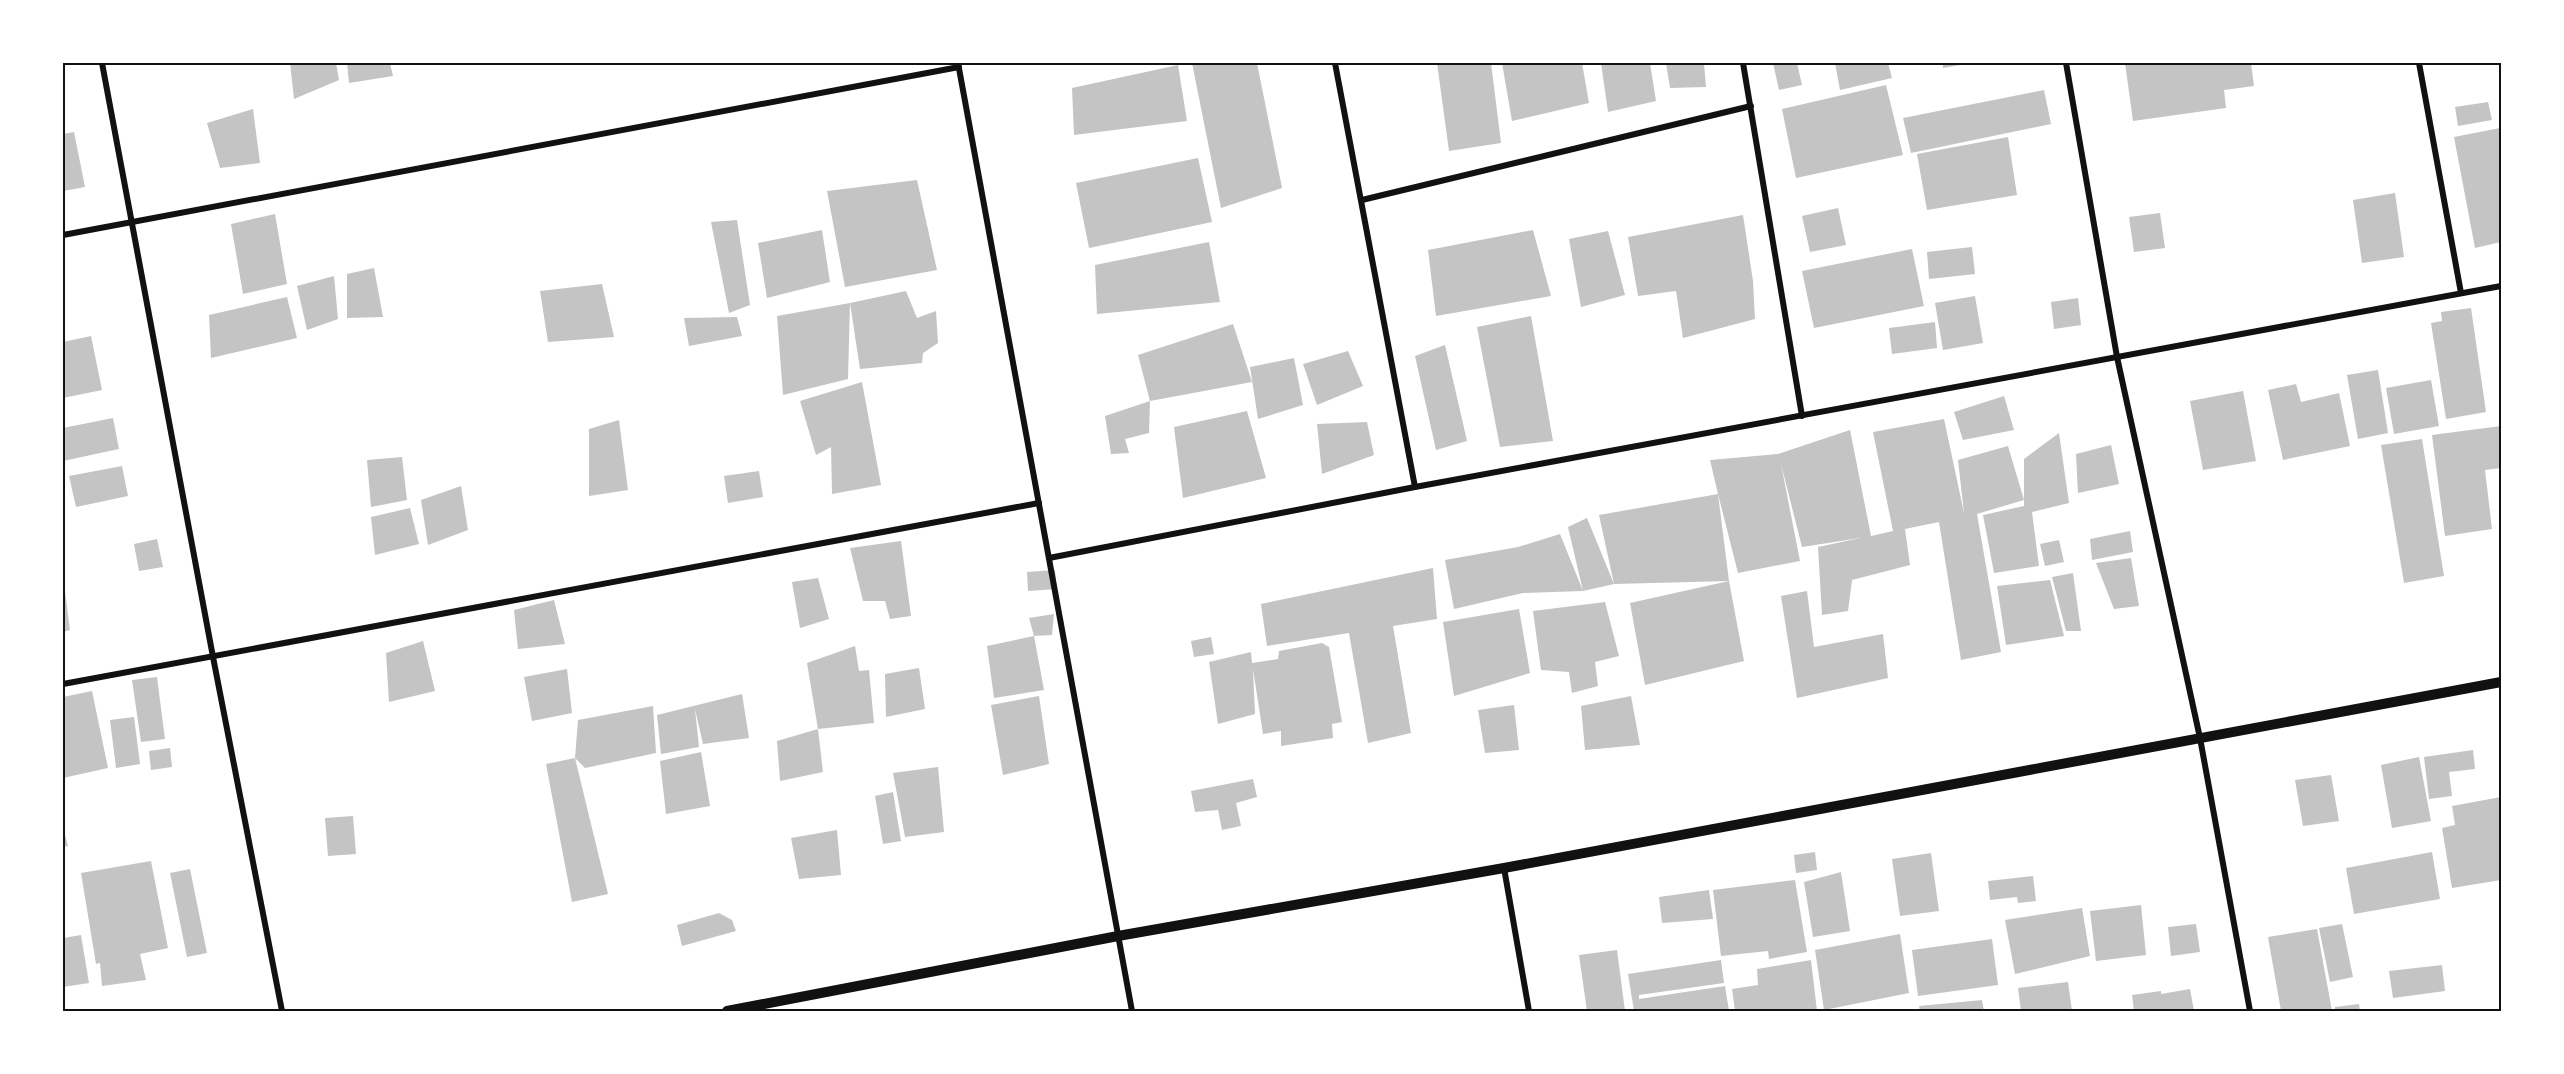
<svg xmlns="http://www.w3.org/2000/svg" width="2564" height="1074" font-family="Merriweather,serif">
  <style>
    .building { fill: #c4c4c4 }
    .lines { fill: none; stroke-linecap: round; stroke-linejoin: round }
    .minor { stroke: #111; stroke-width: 6 }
    .tertiary { stroke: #111; stroke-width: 10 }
    .neatline { fill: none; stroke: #111; stroke-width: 2 }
  </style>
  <rect width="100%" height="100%" fill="#fff"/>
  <g class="building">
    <path d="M290,63H336L339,80L294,99Z"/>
    <path d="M347,63H390L393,76L349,83Z"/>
    <path d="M1192,63H1257L1282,188L1221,208Z"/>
    <path d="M1437,63H1491L1501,143L1449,151Z"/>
    <path d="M1502,63H1582L1589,103L1512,121Z"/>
    <path d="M1601,63H1650L1656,101L1608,112Z"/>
    <path d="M1666,63H1704L1706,87L1670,88Z"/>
    <path d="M1773,63H1797L1802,85L1779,90Z"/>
    <path d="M1835,63H1888L1892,78L1840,90Z"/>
    <path d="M1943,63H1965V64L1943,68Z"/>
    <path d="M2125,63H2251L2254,86L2224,90L2226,108L2133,121Z"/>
    <path d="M1178,65L1187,121L1074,135L1072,88Z"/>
    <path d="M1886,85L1903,155L1796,178L1782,109Z"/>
    <path d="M2044,90L2051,124L1911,153L1903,118Z"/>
    <path d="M2488,102L2492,120L2458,126L2455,107Z"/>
    <path d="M253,109L260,163L220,168L207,123Z"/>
    <path d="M2500,128L2501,242L2475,248L2454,137Z"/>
    <path d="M74,132L85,187L63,191V134Z"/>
    <path d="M2008,137L2017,195L1927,210L1917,154Z"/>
    <path d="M1198,158L1212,222L1089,248L1076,183Z"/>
    <path d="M917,180L937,270L845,287L827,191Z"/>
    <path d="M2395,193L2404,257L2362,263L2353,200Z"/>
    <path d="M1838,208L1846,245L1810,252L1802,216Z"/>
    <path d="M2160,213L2165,248L2134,252L2129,217Z"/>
    <path d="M275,214L287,284L243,294L231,224Z"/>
    <path d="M1743,215L1753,281L1755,319L1683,338L1676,291L1638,296L1628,237Z"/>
    <path d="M737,220L750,305L729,313L711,222Z"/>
    <path d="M822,230L830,282L767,298L758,243Z"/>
    <path d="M1533,230L1551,296L1436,316L1428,250Z"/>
    <path d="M1608,231L1625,295L1581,307L1569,239Z"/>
    <path d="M1209,242L1220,302L1097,314L1095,265Z"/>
    <path d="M1972,247L1975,274L1929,279L1927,252Z"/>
    <path d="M1912,249L1924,306L1814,328L1802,271Z"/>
    <path d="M374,268L383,317L347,318V274Z"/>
    <path d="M334,276L338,319L307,330L297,286Z"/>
    <path d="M602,284L614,337L548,342L540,291Z"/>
    <path d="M906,291L917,318L936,311L938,343L923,353L922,363L860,369L850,303Z"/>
    <path d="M1975,296L1983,343L1943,350L1935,303Z"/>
    <path d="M287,297L297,338L211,358L209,315Z"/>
    <path d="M2078,298L2081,325L2054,329L2051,302Z"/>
    <path d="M850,303L848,379L783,395L777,316Z"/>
    <path d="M2471,308L2486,412L2446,419L2431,323L2442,321L2441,312Z"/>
    <path d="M1531,316L1553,441L1500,447L1477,327Z"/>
    <path d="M737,317L742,336L689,346L684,318Z"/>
    <path d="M1935,322L1937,348L1892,354L1889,328Z"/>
    <path d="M1233,324L1252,382L1150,401L1138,355Z"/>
    <path d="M91,336L102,390L63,398V342Z"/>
    <path d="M1445,345L1467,441L1436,450L1415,356Z"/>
    <path d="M1348,351L1363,386L1317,405L1303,364Z"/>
    <path d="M1294,358L1303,405L1258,419L1250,367Z"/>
    <path d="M2378,370L2388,433L2358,439L2347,375Z"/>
    <path d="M2431,380L2439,426L2394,434L2386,388Z"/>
    <path d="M862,382L881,485L832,494L831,447L816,455L800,401Z"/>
    <path d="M2296,384L2301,402L2339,393L2350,446L2283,460L2268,390Z"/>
    <path d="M2243,391L2256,461L2203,470L2190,401Z"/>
    <path d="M2004,396L2014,430L1963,440L1954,412Z"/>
    <path d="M1150,401L1149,433L1125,439L1129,453L1111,454L1105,416Z"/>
    <path d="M1247,411L1266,478L1183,498L1174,427Z"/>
    <path d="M113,418L119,449L63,461V428Z"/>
    <path d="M1944,419L1964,513L1958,460L2008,446L2024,500L1977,514L2001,652L1961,660L1939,522L1905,529L1910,565L1852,580L1848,611L1822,615L1818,547L1860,538L1802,547L1781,464L1800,561L1738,573L1718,494L1729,581L1614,584L1599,515L1718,494L1710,460L1778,454L1850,430L1871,536L1893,531L1873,432Z"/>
    <path d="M619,420L628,490L589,496V429Z"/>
    <path d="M1367,422L1374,455L1322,474L1317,424Z"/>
    <path d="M2501,426V468L2485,470L2492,529L2445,536L2432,435Z"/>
    <path d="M2059,433L2069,503L2032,512L2039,566L1994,573L1983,515L2024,506V459Z"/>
    <path d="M2422,439L2444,576L2404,583L2381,445Z"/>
    <path d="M2111,445L2119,484L2078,493L2076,454Z"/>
    <path d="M402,457L407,500L371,507L367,460Z"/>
    <path d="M122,466L128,496L76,507L69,476Z"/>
    <path d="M759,471L763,497L728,503L724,476Z"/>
    <path d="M461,486L468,530L428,545L421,500Z"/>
    <path d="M410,508L419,544L375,555L371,517Z"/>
    <path d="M1587,518L1614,584L1583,591L1523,593L1454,609L1445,560L1518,547L1560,534L1583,591L1568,527Z"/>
    <path d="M2130,531L2133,552L2092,560L2090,539Z"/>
    <path d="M157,539L163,567L139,571L134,544Z"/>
    <path d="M2059,540L2064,562L2045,566L2040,544Z"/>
    <path d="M901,541L911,616L890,619L885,601H863L850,548Z"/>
    <path d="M2131,558L2139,606L2114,609L2096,563Z"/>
    <path d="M1433,568L1437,619L1393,626L1411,733L1368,743L1349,633L1267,646L1261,604Z"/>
    <path d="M1055,570L1057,589L1028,591L1027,572Z"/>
    <path d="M2073,573L2081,631H2066L2052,577Z"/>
    <path d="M818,578L829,619L800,628L792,582Z"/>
    <path d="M2050,580L2064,636L2006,645L1997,586Z"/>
    <path d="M1729,581L1744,661L1645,685L1630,603Z"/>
    <path d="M65,591L70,630L63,632V592Z"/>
    <path d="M1807,591L1814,647L1883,634L1888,678L1797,698L1781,596Z"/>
    <path d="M554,600L565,644L518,649L514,610Z"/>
    <path d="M1605,602L1619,656L1595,662L1598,686L1572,693L1569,672L1541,670L1533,611Z"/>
    <path d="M1519,609L1530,673L1454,696L1443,622Z"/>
    <path d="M1054,614L1052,635L1034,636L1029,618Z"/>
    <path d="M1034,636L1044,690L994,698L987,646Z"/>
    <path d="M1211,637L1214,654L1194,657L1191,641Z"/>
    <path d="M423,641L435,691L389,702L386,653Z"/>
    <path d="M1322,643L1329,647L1342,722L1332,724L1333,738L1281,746V731L1263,734L1253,669L1255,714L1218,724L1209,662L1251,652L1252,663L1278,659L1279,651Z"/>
    <path d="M855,646L859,671L869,670L874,723L818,729L807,663Z"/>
    <path d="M919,668L925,709L886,717L885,674Z"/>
    <path d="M567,669L572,713L532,721L524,677Z"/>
    <path d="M157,677L165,739L141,742L132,680Z"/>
    <path d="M92,691L108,768L63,778V697Z"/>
    <path d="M742,694L749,738L703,744L695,709L699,747L661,754L657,715Z"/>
    <path d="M1039,696L1049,764L1003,775L991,705Z"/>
    <path d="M1631,696L1640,745L1585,750L1581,706Z"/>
    <path d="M1514,705L1519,750L1485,753L1478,710Z"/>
    <path d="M653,706L656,753L585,768L575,758L578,720Z"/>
    <path d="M134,717L140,764L116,768L110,720Z"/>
    <path d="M818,729L823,772L780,781L777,741Z"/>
    <path d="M170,748L172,767L151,770L149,751Z"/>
    <path d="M2473,750L2475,769L2449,772L2452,796L2429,799L2424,757Z"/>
    <path d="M701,752L710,806L666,814L660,761Z"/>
    <path d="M2419,757L2431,821L2392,828L2381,765Z"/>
    <path d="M575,758L608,894L572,902L546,764Z"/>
    <path d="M938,767L944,832L905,837L893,773Z"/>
    <path d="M2331,775L2339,821L2303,826L2295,780Z"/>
    <path d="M1253,779L1257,797L1236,803L1241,826L1222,830L1218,810L1195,812L1191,791Z"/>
    <path d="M893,792L901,841L883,844L875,796Z"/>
    <path d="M2501,797V880L2452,888L2442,828L2455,825L2452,806Z"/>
    <path d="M353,816L356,854L328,856L325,818Z"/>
    <path d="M63,827L68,846L63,847Z"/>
    <path d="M837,830L841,875L799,879L791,838Z"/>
    <path d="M1815,852L1817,870L1796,873L1794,855Z"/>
    <path d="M2432,852L2440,899L2354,914L2346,868Z"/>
    <path d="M1931,853L1939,911L1900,916L1892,859Z"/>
    <path d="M151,861L168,948L140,954L146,980L102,986L100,963L96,964L81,873Z"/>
    <path d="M190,869L207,953L187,957L170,873Z"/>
    <path d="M1841,872L1850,931L1813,937L1804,882Z"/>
    <path d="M2033,876L2036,901L2018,903L2017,897L1990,900L1988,881Z"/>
    <path d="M1795,880L1807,952L1769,959L1768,951L1721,956L1713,890Z"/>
    <path d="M1709,890L1713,919L1662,923L1659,897Z"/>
    <path d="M2141,905L2146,955L2096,961L2090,911Z"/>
    <path d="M2082,908L2090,956L2015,974L2005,920Z"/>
    <path d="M719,913L732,920L736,931L682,946L677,925Z"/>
    <path d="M2196,924L2200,952L2171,956L2168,927Z"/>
    <path d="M2342,924L2353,977L2330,982L2319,928Z"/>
    <path d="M2317,929L2332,1011H2281L2268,937Z"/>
    <path d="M1900,934L1909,993L1824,1010L1815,950Z"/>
    <path d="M81,935L89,983L63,987V938Z"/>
    <path d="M1992,939L1998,985L1918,996L1912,950Z"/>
    <path d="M1617,950L1625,1011H1587L1579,955Z"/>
    <path d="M1721,960L1724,983L1639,995V999L1725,986L1729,1011H1634L1628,974Z"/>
    <path d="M1811,960L1817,1011H1735L1732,989L1758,985L1757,969Z"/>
    <path d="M2442,965L2445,991L2393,998L2389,971Z"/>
    <path d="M2068,982L2072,1011H2021L2018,988Z"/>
    <path d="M2190,989L2194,1011H2134L2132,995L2161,991V994Z"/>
    <path d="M1982,1000L1984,1011H1920L1919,1006Z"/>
    <path d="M2359,1004L2360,1011H2335V1007Z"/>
  </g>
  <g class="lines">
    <g class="minor">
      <path d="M102,63L213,657L282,1011"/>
      <path d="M958,63L1132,1011"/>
      <path d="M1335,63L1415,487"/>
      <path d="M1743,63L1802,416"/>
      <path d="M2066,63L2117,357L2200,738L2250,1011"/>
      <path d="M2419,63L2461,293"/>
      <path d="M1362,200L1751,106"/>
      <path d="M63,235L959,67"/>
      <path d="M1049,558L1415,487L2501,286"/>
      <path d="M63,684L1039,503"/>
      <path d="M1504,868L1529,1011"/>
    </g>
    <path class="tertiary" d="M727,1011L1118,936L1504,868L2501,682"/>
  </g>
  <rect width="2564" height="1074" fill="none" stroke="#ffffff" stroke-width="129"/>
  <rect x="64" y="64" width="2436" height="946" class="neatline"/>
</svg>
